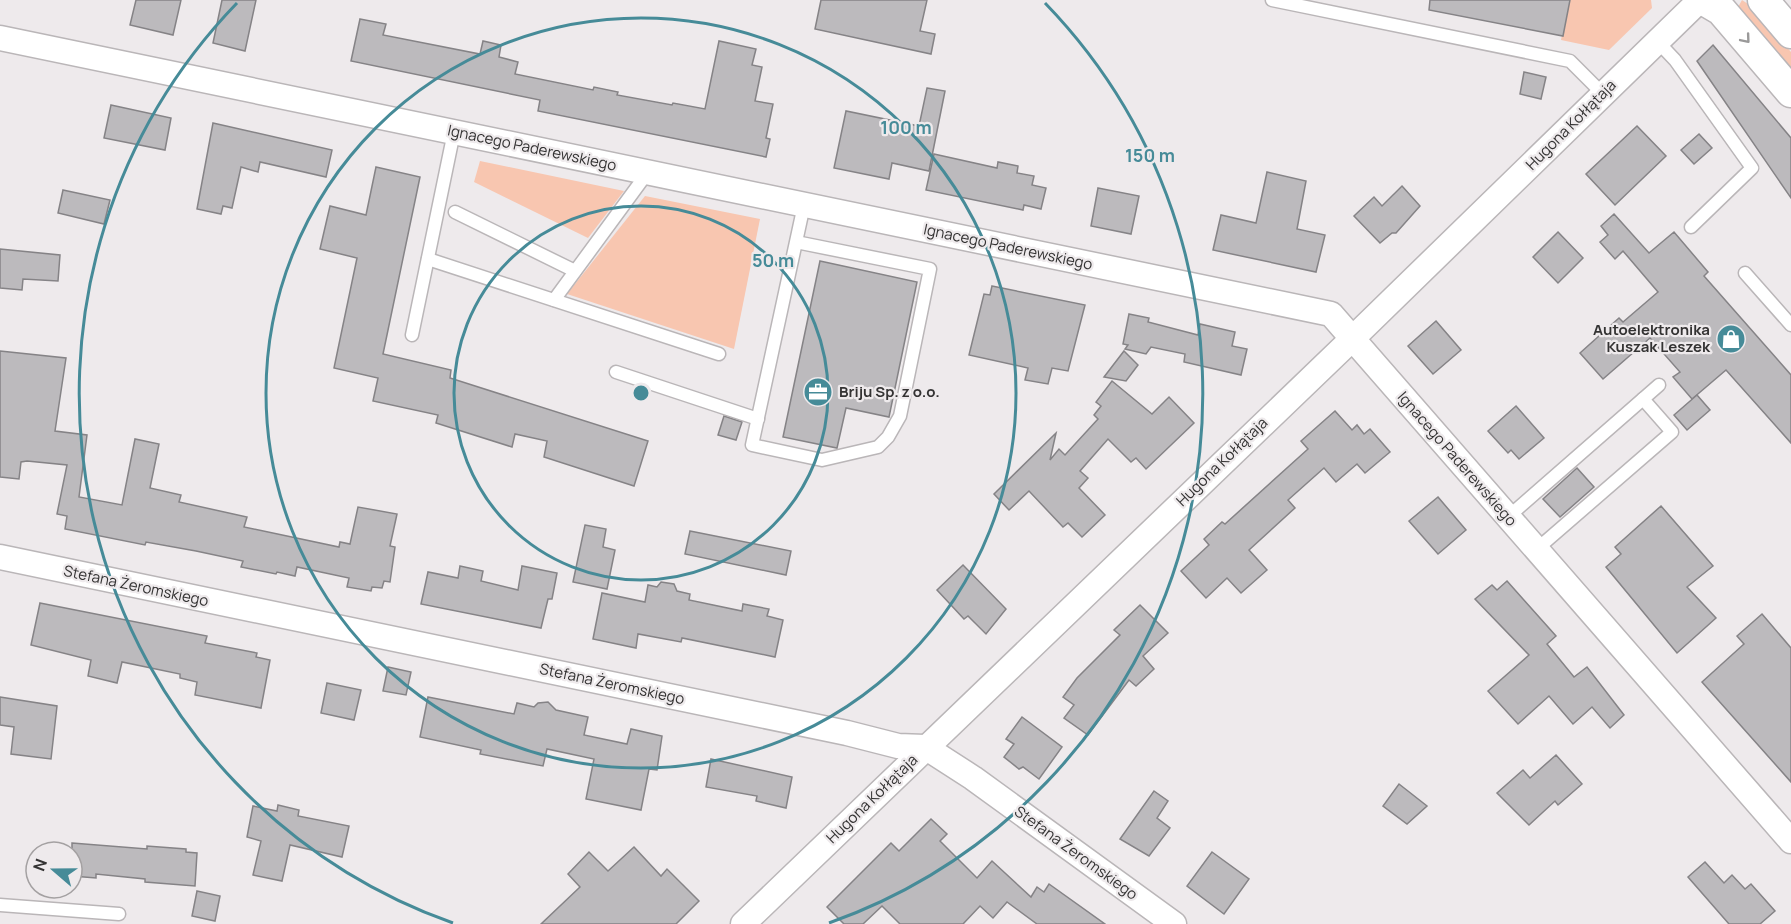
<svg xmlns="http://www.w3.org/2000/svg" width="1791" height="924" font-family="Manrope,sans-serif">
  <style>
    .green { fill: #f8c6b0 }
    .building { fill: #bcbabd; stroke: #858386; stroke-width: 1.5 }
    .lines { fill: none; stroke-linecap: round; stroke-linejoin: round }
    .service-casing { stroke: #bab6b8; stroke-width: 15 }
    .minor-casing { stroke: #bab6b8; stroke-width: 27 }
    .tertiary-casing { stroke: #bab6b8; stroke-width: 33 }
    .service { stroke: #fff; stroke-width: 12 }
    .minor { stroke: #fff; stroke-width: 24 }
    .tertiary { stroke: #fff; stroke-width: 30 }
    .oneway { stroke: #9a9999 }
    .ring { fill: none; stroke: #468b98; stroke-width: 3 }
    .labels { text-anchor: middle; stroke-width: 4.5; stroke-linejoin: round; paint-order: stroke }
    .street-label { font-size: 15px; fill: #343333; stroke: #eeeaec }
    .poi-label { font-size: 15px; font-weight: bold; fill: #343333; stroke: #eeeaec; text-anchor: end }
    .centre { fill: #468b98; stroke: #eeeaec; stroke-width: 3 }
    .ring-label { font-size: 18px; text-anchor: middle; font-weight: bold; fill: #468b98; stroke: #eeeaec; stroke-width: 4.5; stroke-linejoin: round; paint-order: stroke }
  </style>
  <rect width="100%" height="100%" fill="#eeeaec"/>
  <g class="green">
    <path d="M1569,0H1651L1652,8L1609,50L1561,40Z"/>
    <path d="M1742,0L1751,6L1791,52V74L1737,9Z"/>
    <path d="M480,161L624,191L588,238L474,182Z"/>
    <path d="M645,196L760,219L734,349L567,294Z"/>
  </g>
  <g class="building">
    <path d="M136,0H181L173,35L130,25Z"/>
    <path d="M222,0H256L245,51L213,43Z"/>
    <path d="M821,0H927L920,31L935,34L931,54L815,29Z"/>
    <path d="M1430,0H1570L1563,36L1429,10Z"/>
    <path d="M360,19L386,24L383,35L480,54L483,41L501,45L499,57L518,62L515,74L593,90L594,87L618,92L617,95L672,105L673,103L705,109L719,41L756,49L752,65L762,67L755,101L773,104L766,138L770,139L766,157L538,111L540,100L351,61Z"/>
    <path d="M1713,45L1791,138V198L1697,61Z"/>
    <path d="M1524,72L1546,77L1541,99L1520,94Z"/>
    <path d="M927,88L945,91L929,171L892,163L889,179L834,168L846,111L919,126Z"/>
    <path d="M111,105L171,118L165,150L104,138Z"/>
    <path d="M213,123L332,150L326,177L260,162L258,172L241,167L232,208L223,206L221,214L197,209Z"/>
    <path d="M1637,126L1666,156L1615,205L1586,174Z"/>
    <path d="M1699,134L1712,148L1694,164L1681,150Z"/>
    <path d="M934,154L997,168L998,162L1018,166L1017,173L1034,176L1032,185L1046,188L1041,209L1024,205L1023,210L926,190Z"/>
    <path d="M376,167L420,177L383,354L451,370L450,378L648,441L634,486L544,457L547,441L515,434L512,447L436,423L438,415L373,401L378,378L334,368L357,258L320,249L330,206L366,215Z"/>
    <path d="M1267,172L1306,181L1297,229L1325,235L1316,272L1213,250L1221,215L1256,223Z"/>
    <path d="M1402,186L1420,206L1396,233H1392L1380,243L1354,216L1374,197L1382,206Z"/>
    <path d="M1098,188L1139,196L1131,234L1091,226Z"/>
    <path d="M63,190L110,200L104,224L58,213Z"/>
    <path d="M1614,214L1649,253L1674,232L1708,272L1704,276L1791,375V443L1726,370L1692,399L1673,377L1680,372L1650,338L1603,379L1580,353L1619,318L1623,322L1658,292L1623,251L1615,259L1600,242L1608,235L1601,226Z"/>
    <path d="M1558,232L1583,258L1558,283L1533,257Z"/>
    <path d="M0,249L60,255L58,281L23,279L22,290L0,288Z"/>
    <path d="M820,261L917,282L889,417L846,408L837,448L783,437Z"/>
    <path d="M992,286L1085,305L1068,371L1052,368L1048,384L1025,380L1028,368L969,355L984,294L990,295Z"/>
    <path d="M1129,314L1149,318L1148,322L1198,335L1200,324L1235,332L1232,346L1247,349L1241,375L1184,362L1185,354L1151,347L1146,354L1125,349L1128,345L1123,344Z"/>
    <path d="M1436,321L1461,350L1433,374L1408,346Z"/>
    <path d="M0,351L66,358L55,431L87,435L79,497L122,505L135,439L159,444L150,488L181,495L179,502L247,517L244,527L339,547L340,542L350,544L358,507L397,514L390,546L395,547L390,582L384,581L382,588L372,587L371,591L347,587L349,578L297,567L295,576L277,572L276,574L241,567L243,561L196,551L146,542L145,545L65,529L67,516L57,514L67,465L27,461L21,462L19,479L0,477Z"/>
    <path d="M1124,351L1138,365L1126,381L1104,377Z"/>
    <path d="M1112,381L1152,414L1169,397L1194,423L1146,469L1136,458L1131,462L1108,439L1080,471L1088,478L1079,488L1105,515L1082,537L1068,523L1063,527L1029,491L1009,510L994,494L1056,433L1050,460L1059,449L1065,455L1098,419L1094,415L1101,406L1096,402Z"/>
    <path d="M1697,395L1710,410L1687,430L1674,415Z"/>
    <path d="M1516,406L1544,438L1519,459L1511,450L1508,453L1488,431Z"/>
    <path d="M1335,411L1352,430L1357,425L1364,434L1370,429L1390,452L1365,473L1357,464L1336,482L1324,468L1288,500L1295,508L1249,550L1267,570L1241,593L1227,578L1206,598L1181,571L1209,545L1204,539L1222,522L1225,524L1308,449L1301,441Z"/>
    <path d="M724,416L742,422L736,440L718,435Z"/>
    <path d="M1577,468L1594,487L1560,517L1543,499Z"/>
    <path d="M1438,497L1466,530L1438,554L1409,521Z"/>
    <path d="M1661,506L1713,566L1687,587L1716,618L1677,653L1606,567L1621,554L1615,547Z"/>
    <path d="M585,525L606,529L603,547L615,550L607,589L573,582Z"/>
    <path d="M690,531L791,551L786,575L685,554Z"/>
    <path d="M963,565L1006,609L986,634L968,616L964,619L937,590Z"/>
    <path d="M460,566L483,571L481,581L518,590L522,566L557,573L552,599H548L541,628L421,604L428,572L458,578Z"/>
    <path d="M1507,581L1556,636L1547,644L1574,677L1587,667L1624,715L1610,728L1592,707L1573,724L1549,696L1518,724L1488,691L1529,655L1475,599L1492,585L1497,590Z"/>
    <path d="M661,582L674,584L677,591L690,594L689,600L742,611L743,604L769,609L767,616L783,620L775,657L682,638L681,642L638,634L636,648L593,639L602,593L645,602L648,585L657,587Z"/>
    <path d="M40,603L207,636L205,643L257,653L256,657L270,660L261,708L195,695L197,682L180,678V674L122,662L117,683L88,676L91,660L31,645Z"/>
    <path d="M1140,605L1168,633L1143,656L1154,669L1136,686L1129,680L1088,735L1064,718L1074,705L1063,697L1077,678L1120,635L1114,630Z"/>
    <path d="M1762,614L1791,648V782L1702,682L1744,644L1737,636Z"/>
    <path d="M388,667L411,672L406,695L383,691Z"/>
    <path d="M327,683L361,690L354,720L321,713Z"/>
    <path d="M0,697L57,706L51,759L11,754L14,727L0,725Z"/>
    <path d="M428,697L514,714L517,703L534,707L538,703L548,702L556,710L588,717L584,735L627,744L631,729L662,736L657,770L649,769L641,810L586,799L594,759L547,749L543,766L480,754L481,750L420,737Z"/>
    <path d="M1022,717L1062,747L1039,779L1023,767L1019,769L1004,757L1014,744L1006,739Z"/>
    <path d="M1556,755L1582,784L1558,805L1555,801L1529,825L1497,793L1523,770L1530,778Z"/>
    <path d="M711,759L792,777L786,808L756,801L757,796L706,787Z"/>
    <path d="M1399,784L1427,806L1407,824L1383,806Z"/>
    <path d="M1154,791L1168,801L1157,818L1170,828L1149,856L1120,839Z"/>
    <path d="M278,805L299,810L298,816L349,826L342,857L290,845L282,881L253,875L261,841L247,837L253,806L277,811Z"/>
    <path d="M931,819L947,834L940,841L977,878L992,861L1031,897L1037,887L1044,892L1049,884L1105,924H1037L1007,902L993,918L980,906L963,924H900L882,906L863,924H844L827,907L891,843L899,851Z"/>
    <path d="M72,843L147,849V846L186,849V852L197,853L195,886L145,882V879L96,874V878L72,876Z"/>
    <path d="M634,847L661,876L667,869L699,901L676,924H541L580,887L568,874L589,852L608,871Z"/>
    <path d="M1212,852L1249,879L1224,914L1187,886Z"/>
    <path d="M1705,862L1724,883L1732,875L1745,889L1751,884L1775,911L1760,924H1729L1688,877Z"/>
    <path d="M197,891L220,896L215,921L192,916Z"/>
  </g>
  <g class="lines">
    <g class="service-casing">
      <g id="service">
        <path d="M1272,0L1570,61L1603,94"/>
        <path d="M1657,41L1675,60L1752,168L1691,227"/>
        <path d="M455,212L575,271"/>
        <path d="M796,242L930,269L900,416L888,437L878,447L822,460L752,445L804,205"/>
        <path d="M428,259L719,354"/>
        <path d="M1745,273L1791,325"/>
        <path d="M554,300L648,172"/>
        <path d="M412,335L454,132"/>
        <path d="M616,372L758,419"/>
        <path d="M1508,517L1659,385"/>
        <path d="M1537,549L1672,432L1643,399"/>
        <path d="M0,905L119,914"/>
      </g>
    </g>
    <g class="minor-casing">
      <g id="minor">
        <path d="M0,38L1331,314L1791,841"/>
        <path d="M0,557L847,733L898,746L925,747L973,778L1174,924"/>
        <path d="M743,924L1352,339L1700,0"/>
      </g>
    </g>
    <g class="tertiary-casing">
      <g id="tertiary">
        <path d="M1704,0L1721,10L1791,92"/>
        <path d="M1763,0L1791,33"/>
      </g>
    </g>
    <use href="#service" class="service"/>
    <use href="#minor" class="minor"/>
    <use href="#tertiary" class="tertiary"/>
  </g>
  <defs><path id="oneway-chevron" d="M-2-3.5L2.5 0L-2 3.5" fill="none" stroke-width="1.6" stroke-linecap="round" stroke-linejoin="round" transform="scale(1.5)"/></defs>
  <use class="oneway" href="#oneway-chevron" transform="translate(1746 39) rotate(50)"/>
  <g class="ring">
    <circle cx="641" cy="393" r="187"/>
    <circle cx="641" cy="393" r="375"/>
    <path d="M453 923A562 562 0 0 1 237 3M1045 3A562 562 0 0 1 829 923"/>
  </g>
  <defs>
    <g id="shop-disc" transform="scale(1.5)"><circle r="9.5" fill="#468b98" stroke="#eeeaec"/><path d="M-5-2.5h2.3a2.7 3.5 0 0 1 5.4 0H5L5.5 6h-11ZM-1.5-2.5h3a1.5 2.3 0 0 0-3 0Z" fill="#fff"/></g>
    <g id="office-disc" transform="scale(1.5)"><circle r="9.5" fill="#468b98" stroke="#eeeaec"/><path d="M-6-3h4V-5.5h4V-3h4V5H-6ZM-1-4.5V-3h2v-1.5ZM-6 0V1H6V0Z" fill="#fff"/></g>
  </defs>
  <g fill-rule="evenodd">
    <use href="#shop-disc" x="1731" y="339"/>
    <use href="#office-disc" x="818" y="392"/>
  </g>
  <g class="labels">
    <g class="street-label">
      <text transform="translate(1571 125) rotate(-45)" y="5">Hugona Kołłątaja</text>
      <text transform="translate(532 148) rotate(12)" y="5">Ignacego Paderewskiego</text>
      <text transform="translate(1008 247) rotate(12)" y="5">Ignacego Paderewskiego</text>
      <text transform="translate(1457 459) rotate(49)" y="5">Ignacego Paderewskiego</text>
      <text transform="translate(1222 462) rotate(-44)" y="5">Hugona Kołłątaja</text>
      <text transform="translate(136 586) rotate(12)" y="5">Stefana Żeromskiego</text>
      <text transform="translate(612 684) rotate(12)" y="5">Stefana Żeromskiego</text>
      <text transform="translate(872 799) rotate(-44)" y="5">Hugona Kołłątaja</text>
      <text transform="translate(1076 853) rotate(36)" y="5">Stefana Żeromskiego</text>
    </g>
    <g class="poi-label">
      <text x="1710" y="335">Autoelektronika<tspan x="1710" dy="17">Kuszak Leszek</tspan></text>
      <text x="839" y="397" text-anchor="start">Briju Sp. z o.o.</text>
    </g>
  </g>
  <circle cx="641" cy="393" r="9" class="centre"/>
  <g class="ring-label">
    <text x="906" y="134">100 m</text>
    <text x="1150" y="162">150 m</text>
    <text x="773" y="267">50 m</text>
  </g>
  <g transform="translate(54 870) rotate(290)"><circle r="28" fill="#eeeaec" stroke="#a4a1a2" stroke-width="1.5"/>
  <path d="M0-4.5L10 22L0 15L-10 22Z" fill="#468b98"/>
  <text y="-9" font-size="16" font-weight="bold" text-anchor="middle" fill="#343333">N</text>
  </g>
</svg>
